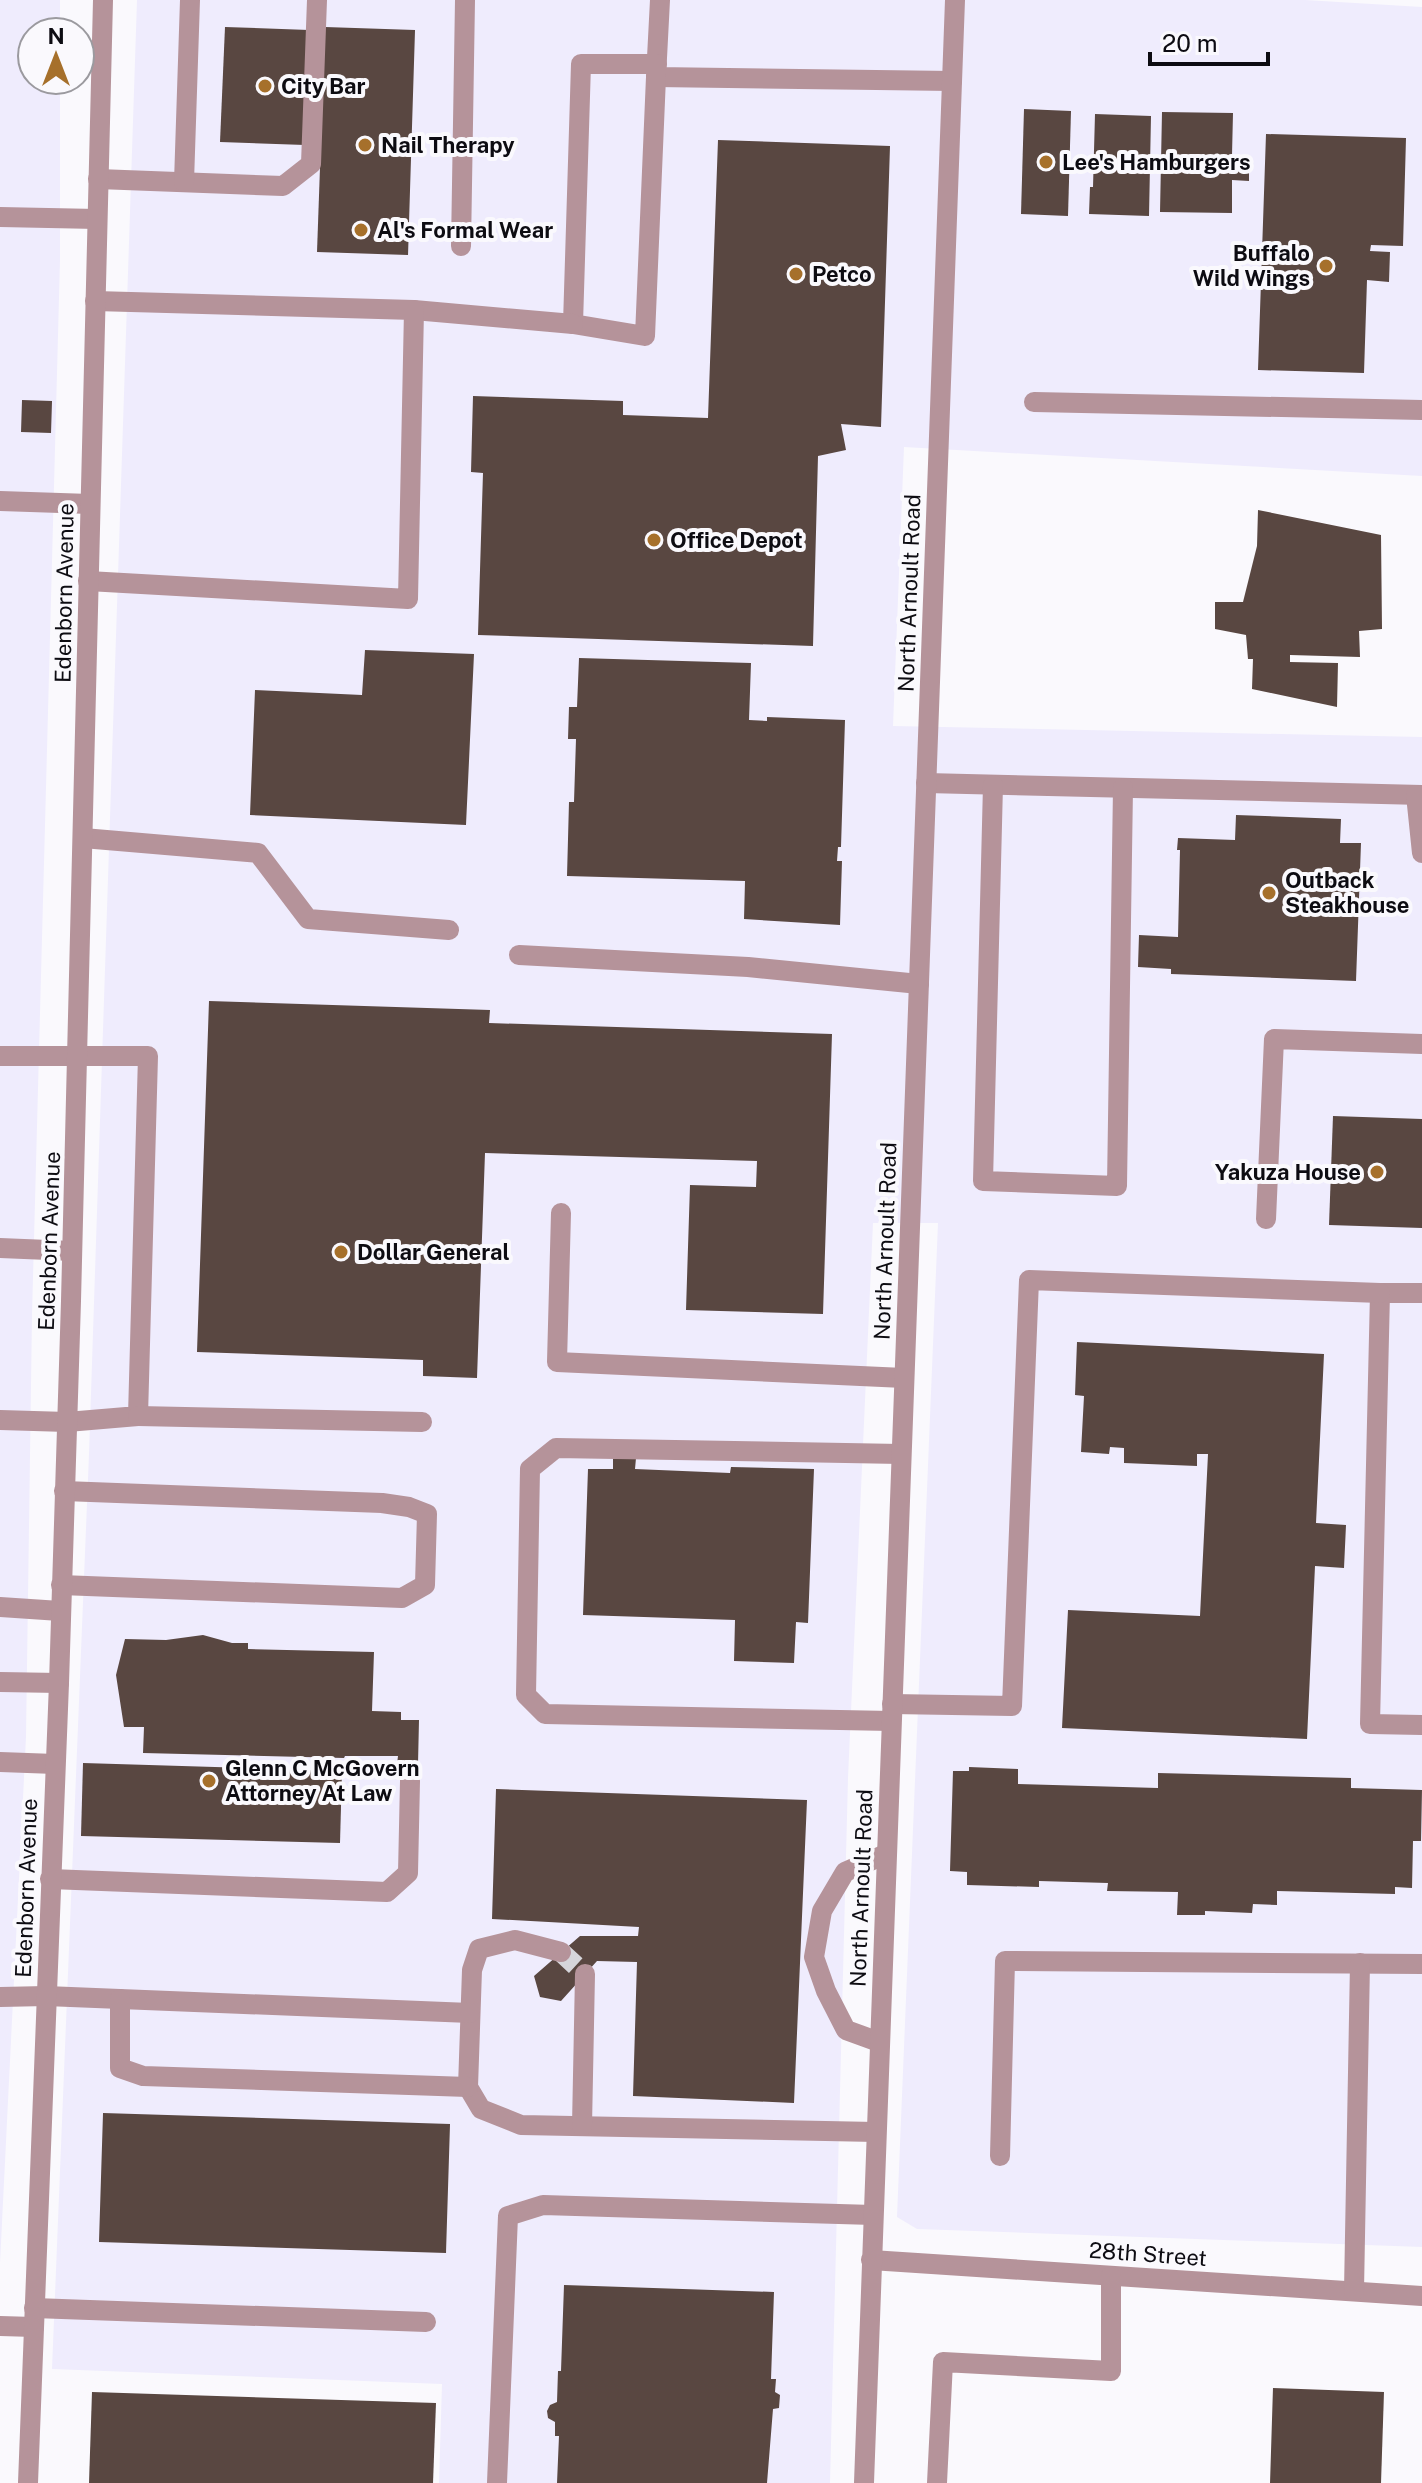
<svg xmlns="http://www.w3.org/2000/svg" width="1422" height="2483" font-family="'Public Sans',sans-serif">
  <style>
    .built { fill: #efecfd }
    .building { fill: #594741 }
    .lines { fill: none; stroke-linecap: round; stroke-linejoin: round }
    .minor-tunnel { stroke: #d6d5da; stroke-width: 20; stroke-dasharray: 20 10; stroke-linecap: butt }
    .minor { stroke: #b5939a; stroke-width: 20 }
    .poi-dot { fill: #a6702b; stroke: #faf9fd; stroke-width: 3 }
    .labels { text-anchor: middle; stroke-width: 8; stroke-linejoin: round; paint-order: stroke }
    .poi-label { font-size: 22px; font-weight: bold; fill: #0d0c12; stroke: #faf9fd; text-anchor: start }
    .street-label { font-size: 22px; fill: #0d0c12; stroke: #faf9fd }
  </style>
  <rect width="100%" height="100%" fill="#faf9fd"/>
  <g class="built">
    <path d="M0,0H60V32H32V80H60V260L32,1315L26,1737L0,2263Z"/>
    <path d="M137,0H1305L1422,7V476L904,447L893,726L1422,737V2247L917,2229L897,2217L938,1223H873L848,1778L830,2483H439L442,2384L52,2369L89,1454Z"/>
  </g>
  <g class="building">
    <path d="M225,27L309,30L305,145L220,142Z"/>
    <path d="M325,27L415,30L408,255L317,252Z"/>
    <path d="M1024,109L1071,111L1068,216L1021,214Z"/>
    <path d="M1162,112L1233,113L1232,155H1249V181L1232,180V213L1160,212Z"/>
    <path d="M1095,114L1151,116L1149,216L1089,214L1090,187H1093Z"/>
    <path d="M1266,134L1406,138L1403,246L1371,245L1370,251L1390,252L1389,282L1367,280L1364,373L1258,370Z"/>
    <path d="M718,140L890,146L881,427L841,424L846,450L818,456L813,646L478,635L483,473L471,472L473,396L623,401V415L708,418Z"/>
    <path d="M22,400L52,401L51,433L21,432Z"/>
    <path d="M1258,510L1381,535L1382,629L1359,631L1360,657L1290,655V662L1338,663L1337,707L1252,689L1253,659H1248L1246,635L1215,629V602H1243L1257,546Z"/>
    <path d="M365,650L474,654L466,825L250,815L255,690L362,695Z"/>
    <path d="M579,658L751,663L749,720L767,721V717L845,720L841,847H838L837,861H842L840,925L744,919L745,881L567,876L569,802H574L576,739H568L569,707H577Z"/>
    <path d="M1236,815L1341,819L1340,843H1361L1356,981L1171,974V969L1138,967L1139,935L1178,937L1180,850H1177L1178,838L1235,840Z"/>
    <path d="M209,1001L490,1010L489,1023L832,1034L823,1314L686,1310L690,1185L756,1187L757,1161L485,1153L477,1378L423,1376V1360L197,1352Z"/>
    <path d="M1333,1116L1422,1119V1228L1329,1225Z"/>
    <path d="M1077,1342L1324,1354L1316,1523L1346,1525L1344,1568L1315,1566L1307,1739L1062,1728L1068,1610L1200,1616L1208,1454H1197V1466L1124,1463V1448L1110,1447L1109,1454L1081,1452L1084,1396L1075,1395Z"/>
    <path d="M613,1458H636L635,1469L730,1473L731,1467L814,1469L808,1623L796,1622L794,1663L734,1661L735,1620L583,1615L588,1469H613Z"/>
    <path d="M203,1635L232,1643H248V1649L374,1652L372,1711L401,1712V1720H419L418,1764H397L398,1756H345L344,1758L143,1753L144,1727H124L116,1675L125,1639L166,1640Z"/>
    <path d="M83,1763L342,1771L340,1843L81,1836Z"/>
    <path d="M969,1767L1018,1769V1784L1158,1788V1773L1351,1778V1788L1422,1790L1421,1841H1413L1412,1888L1395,1887V1894L1277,1891V1905L1253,1904L1252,1913L1205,1911V1915H1177L1178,1892L1107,1891L1108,1883L1039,1881V1887L967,1885V1872L950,1871L953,1771H969Z"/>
    <path d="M496,1789L807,1800L794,2103L633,2096L637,1962L597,1961L561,2001L540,1997L534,1976L580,1936H638L639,1927L492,1919Z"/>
    <path d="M103,2113L450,2124L446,2253L99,2242Z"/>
    <path d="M564,2285L774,2292L771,2379H776L775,2392L780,2395L779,2408L773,2409L767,2483H557L559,2436H555V2422L548,2418L547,2411L550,2405L557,2402L558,2371H561Z"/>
    <path d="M1273,2388L1384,2392L1381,2483H1270Z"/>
    <path d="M92,2392L436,2403L433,2483H89Z"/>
  </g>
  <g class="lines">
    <path class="minor-tunnel" d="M561,1952L585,1974"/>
    <g class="minor">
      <path d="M660,0L656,77L952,81"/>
      <path d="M656,77L645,336L573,324L581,64H657"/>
      <path d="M98,179L283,186L311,164L317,0"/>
      <path d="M184,182L190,0"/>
      <path d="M0,217L97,219"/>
      <path d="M461,246L465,0"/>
      <path d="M414,310L573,324"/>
      <path d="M1034,402L1422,410"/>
      <path d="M0,501L90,504"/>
      <path d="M88,581L408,599L414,310L95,301"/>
      <path d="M926,783L1422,795"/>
      <path d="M993,785L983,1181L1117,1186L1123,788"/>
      <path d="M1416,795L1422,853"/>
      <path d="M83,838L258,853L308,919L449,930"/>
      <path d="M519,955L748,967L919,984"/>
      <path d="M0,1056H148L138,1416L67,1422L0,1420"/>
      <path d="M561,1213L557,1362L904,1378"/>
      <path d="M1266,1219L1274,1039L1422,1044"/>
      <path d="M0,1248L72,1251"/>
      <path d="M1422,1293H1380L1370,1724L1422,1725"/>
      <path d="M138,1416L422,1422"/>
      <path d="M61,1585L402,1598L425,1585L427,1514L409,1507L382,1503L64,1491"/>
      <path d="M0,1607L60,1611"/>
      <path d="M0,1682L59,1683"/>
      <path d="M892,1704L1012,1706L1029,1280L1380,1293"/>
      <path d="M891,1721L545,1714L526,1695L530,1469L556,1448L901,1454"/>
      <path d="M0,1762L55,1764"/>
      <path d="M50,1879L387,1892L408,1873L410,1781"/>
      <path d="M561,1952L515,1940L479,1949L472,1970L468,2087L481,2109L521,2125L876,2132"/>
      <path d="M0,1997L46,1996L470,2013"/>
      <path d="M120,1999V2068L143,2076L468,2087"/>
      <path d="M879,2042L846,2030L826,1991L814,1957L822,1911L845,1872L886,1854"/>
      <path d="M582,2126L585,1974"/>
      <path d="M1000,2156L1005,1961L1422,1964"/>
      <path d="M871,2260L1422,2296"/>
      <path d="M1354,2291L1360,1963"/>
      <path d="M34,2308L426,2322"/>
      <path d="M0,2326L34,2327"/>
      <path d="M28,2483L59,1683L71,1301L103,0"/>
      <path d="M497,2483L508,2216L543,2205L873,2215"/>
      <path d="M864,2483L955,0"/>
      <path d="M937,2483L943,2362L1111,2371V2276"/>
    </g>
  </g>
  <g class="poi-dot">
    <circle cx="265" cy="86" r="8"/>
    <circle cx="365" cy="145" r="8"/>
    <circle cx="1046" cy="162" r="8"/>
    <circle cx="361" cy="230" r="8"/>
    <circle cx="1326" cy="266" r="8"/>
    <circle cx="796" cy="274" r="8"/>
    <circle cx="654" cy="540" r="8"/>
    <circle cx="1269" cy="893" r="8"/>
    <circle cx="1377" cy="1172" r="8"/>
    <circle cx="341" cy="1252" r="8"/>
    <circle cx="209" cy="1781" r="8"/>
  </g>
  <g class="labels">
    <g class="poi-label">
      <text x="281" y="94">City Bar</text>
      <text x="381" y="153">Nail Therapy</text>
      <text x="1062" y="170">Lee's Hamburgers</text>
      <text x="377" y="238">Al's Formal Wear</text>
      <text x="1310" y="261" text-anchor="end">Buffalo<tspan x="1310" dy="25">Wild Wings</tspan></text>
      <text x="812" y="282">Petco</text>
      <text x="670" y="548">Office Depot</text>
      <text x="1285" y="888">Outback<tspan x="1285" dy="25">Steakhouse</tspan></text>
      <text x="1361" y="1180" text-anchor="end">Yakuza House</text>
      <text x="357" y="1260">Dollar General</text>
      <text x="225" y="1776">Glenn C McGovern<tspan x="225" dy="25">Attorney At Law</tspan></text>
    </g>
    <g class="street-label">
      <text transform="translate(64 593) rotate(-89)" y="8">Edenborn Avenue</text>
      <text transform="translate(909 593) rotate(-88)" y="8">North Arnoult Road</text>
      <text transform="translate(49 1241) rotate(-88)" y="8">Edenborn Avenue</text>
      <text transform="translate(885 1241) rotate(-88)" y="8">North Arnoult Road</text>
      <text transform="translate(26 1888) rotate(-88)" y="8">Edenborn Avenue</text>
      <text transform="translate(861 1888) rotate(-88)" y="8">North Arnoult Road</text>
      <text transform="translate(1148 2254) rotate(4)" y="8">28th Street</text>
    </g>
  </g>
  <g transform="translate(56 56)"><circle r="38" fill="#faf9fd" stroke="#9b9a9f" stroke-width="2"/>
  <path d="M0-6L14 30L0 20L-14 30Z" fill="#a6702b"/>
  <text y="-12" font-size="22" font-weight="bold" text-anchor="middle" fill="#0d0c12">N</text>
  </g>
  <path d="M1150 52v12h118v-12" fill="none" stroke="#0d0c12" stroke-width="4"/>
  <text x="1162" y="52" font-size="24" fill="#0d0c12" stroke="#faf9fd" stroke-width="6" paint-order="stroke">20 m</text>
</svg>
